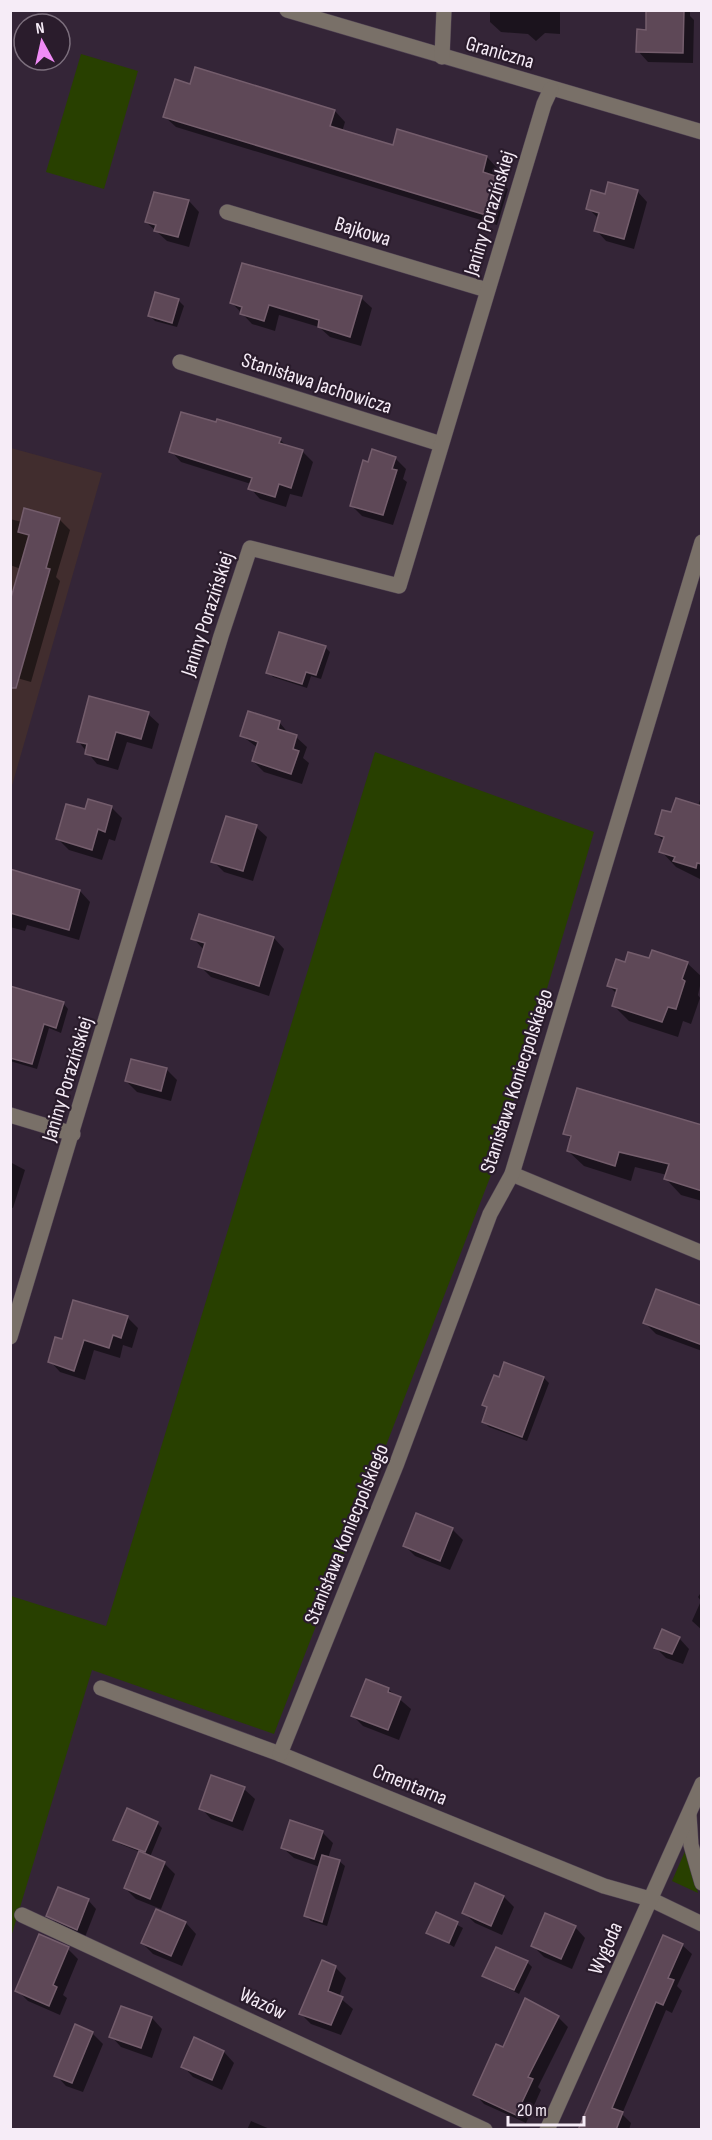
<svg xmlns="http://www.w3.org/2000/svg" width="712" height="2140" font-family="'Sofia Sans Condensed',sans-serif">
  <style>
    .industrial { fill: #412d2e }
    .green { fill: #284000 }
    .shadow { fill: #0007 }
    .building { fill: #5e4857; stroke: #745d6c; stroke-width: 1.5 }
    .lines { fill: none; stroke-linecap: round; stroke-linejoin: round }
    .minor-casing { stroke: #4f4152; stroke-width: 16 }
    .minor { stroke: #797068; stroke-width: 15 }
    .labels { text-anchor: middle; stroke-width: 4.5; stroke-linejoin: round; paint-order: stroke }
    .street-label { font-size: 21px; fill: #f6ecf7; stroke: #2a1c2c }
  </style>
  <rect width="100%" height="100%" fill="#342537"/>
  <path class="industrial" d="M11,448L102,473L11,789Z"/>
  <g class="green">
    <path d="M81,54L138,71L104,189L46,172Z"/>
    <path d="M375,752L594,832L491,1175L274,1734L92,1670L11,1937V1596L106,1626Z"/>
    <path d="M686,1849L698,1893L672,1881Z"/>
  </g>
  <g class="shadow">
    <path d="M490,10H560V34L545,33L536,41L528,34L501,32L490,22Z"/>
    <path d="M648,10H690V16L694,20L693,63L648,62L638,51L647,32Z"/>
    <path d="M191,86L335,111L345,122L342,132L394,147L487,157L497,168L494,178L508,189L497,225L176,127L165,117Z"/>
    <path d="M637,191L647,202L634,249L606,241L596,230L599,219L588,208L606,196Z"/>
    <path d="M189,201L199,212L189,247L167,241L146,222Z"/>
    <path d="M156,294L179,301L184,306L177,327L155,321L150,316Z"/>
    <path d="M361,298L372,308L361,346L330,337L319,327L279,315L275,331L252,324L232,303Z"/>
    <path d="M280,440L287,446L302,451L313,462L302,497L290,494L286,507L260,499L250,488L251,484L181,462L171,451Z"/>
    <path d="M395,458L406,469L403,479L407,482L393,525L362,516L351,505L369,463Z"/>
    <path d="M10,519L22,522L60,520L70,530L56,577L60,581L31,682L10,676L21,569L10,565Z"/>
    <path d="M325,647L330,652L321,679L311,676L307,688L273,677L268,672Z"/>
    <path d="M148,714L159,724L152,749L127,742L118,770L97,764L78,741Z"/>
    <path d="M279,722L290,735L296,737L307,747L303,758L309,763L302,784L264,772L253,761L258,748L242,736Z"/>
    <path d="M701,797H702V880L676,867L661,851L664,841L656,834L672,814L698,806Z"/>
    <path d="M111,807L122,818L115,841L109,839L102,860L69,850L58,839L86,811Z"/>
    <path d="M256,827L267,837L253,881L224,872L213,861Z"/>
    <path d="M10,871L80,891L90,902L79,940L27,925L25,931L10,927Z"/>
    <path d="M193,938H274L284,949L269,996L211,977L200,966L203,949Z"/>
    <path d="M650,960L687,963L702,977L698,995L700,998L691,1024L683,1021L678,1037L629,1021L613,1005L617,994L609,986L626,964Z"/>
    <path d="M10,988L63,1003L68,1009L61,1033L49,1028L37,1069L10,1061Z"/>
    <path d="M166,1069L177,1080L171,1101L137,1092L126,1081Z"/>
    <path d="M702,1128V1201L681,1195L666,1179L667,1175L635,1167L631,1181L584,1166L568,1151L572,1140L565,1133Z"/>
    <path d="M10,1162L25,1170L13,1208L10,1207Z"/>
    <path d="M702,1307V1351L656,1334L645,1323Z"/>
    <path d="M127,1317L138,1328L132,1348L123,1345L120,1358L94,1350L85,1380L60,1372L50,1361L63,1341Z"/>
    <path d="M500,1378H544L549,1383L527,1441L489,1427L484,1422L488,1409L484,1405Z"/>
    <path d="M452,1529L463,1540L450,1570L415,1556L405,1546Z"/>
    <path d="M702,1591V1630L692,1621L701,1601L698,1597Z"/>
    <path d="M679,1638L689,1649L683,1664L666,1658L655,1647Z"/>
    <path d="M389,1690L411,1709L399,1740L363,1726L352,1715Z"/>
    <path d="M244,1789L255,1799L243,1831L211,1819L201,1808Z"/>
    <path d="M157,1823L162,1828L150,1857L164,1863L175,1874L161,1909L136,1899L125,1888L140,1852L120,1844L115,1839Z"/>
    <path d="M322,1832L333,1843L328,1858L339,1861L345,1866L327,1926L311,1921L306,1916L320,1867L294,1858L283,1848Z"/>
    <path d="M504,1897L514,1907L502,1935L475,1923L464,1913Z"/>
    <path d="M88,1900L96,1909L85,1937L56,1923L48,1915Z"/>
    <path d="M437,1914L463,1928L454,1947L428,1932Z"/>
    <path d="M186,1923L196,1934L182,1966L153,1954L142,1943Z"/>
    <path d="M575,1927L585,1938L572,1969L544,1957L533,1946Z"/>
    <path d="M682,1945L692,1954L677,1986L682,1991L672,2013L666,2010L622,2114L631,2123L629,2130H579Z"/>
    <path d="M68,1949L78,1959L63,1995L67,1998L60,2015L28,2001L17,1990Z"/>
    <path d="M527,1962L532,1967L519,1994L484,1976Z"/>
    <path d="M335,1967L346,1978L339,1997L353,2009L341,2035L311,2024L300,2013Z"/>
    <path d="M122,2008L152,2018L162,2029L152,2058L121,2047L111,2036Z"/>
    <path d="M558,2017L568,2027L538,2087L541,2090L526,2123L484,2104L475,2094Z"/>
    <path d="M92,2033L103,2044L83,2092L66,2086L56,2075Z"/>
    <path d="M194,2039L224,2052L234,2063L222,2090L193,2077L183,2066Z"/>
    <path d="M251,2121L272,2130H247Z"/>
  </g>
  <g class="building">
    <path d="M646,10H684L683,53L636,52L637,29L646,30Z"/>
    <path d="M195,67L335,110L330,126L346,131L393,145L397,129L487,156L483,172L498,177L486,215L163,117L175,79L190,84Z"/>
    <path d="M608,182L638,190L624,239L594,231L599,213L586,209L591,190L605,194Z"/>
    <path d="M154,192L189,200L178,237L154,231L156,225L145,222Z"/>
    <path d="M242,263L362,296L350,337L318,327L319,320L269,305L264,321L240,314L242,307L230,303Z"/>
    <path d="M155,292L179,299L172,323L148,316Z"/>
    <path d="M181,412L216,422L217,419L281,438L279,443L303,450L291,488L279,484L275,497L248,489L252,478L169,452Z"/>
    <path d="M372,449L396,457L392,469L397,470L383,515L350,506L363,460L368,462Z"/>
    <path d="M24,508L60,518L46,568L50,569L16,688H10V601L29,535L18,532Z"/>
    <path d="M279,632L326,646L316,675L306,672L302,684L266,673Z"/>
    <path d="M89,696L149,712L141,739L116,732L108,760L85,754L87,744L77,742Z"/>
    <path d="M248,711L280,721L278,729L297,735L293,749L299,751L291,774L252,761L258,742L240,736Z"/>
    <path d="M676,798L702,806V864L697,863L696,868L673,861L675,857L659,852L664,837L655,834L662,810L671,812Z"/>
    <path d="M88,799L112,806L105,832L98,829L92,850L56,839L66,804L85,809Z"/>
    <path d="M226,816L257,825L243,871L211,862Z"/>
    <path d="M10,869L80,890L69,930L10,913Z"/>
    <path d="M199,914L274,937L259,986L198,967L205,943L191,939Z"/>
    <path d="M652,950L688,962L682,979L685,981L676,1009L668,1007L662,1022L612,1006L617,989L607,986L616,959L625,962L628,952L649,958Z"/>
    <path d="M10,986L64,1002L56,1028L44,1024L32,1064L10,1058Z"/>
    <path d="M131,1059L167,1068L161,1091L125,1081Z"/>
    <path d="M577,1088L702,1125V1191L664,1179L669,1164L619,1152L615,1166L567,1151L571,1136L563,1134Z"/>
    <path d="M656,1289L702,1306V1345L643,1323Z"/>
    <path d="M73,1300L128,1316L121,1338L113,1335L109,1348L84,1340L74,1371L48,1362L55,1337L62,1339Z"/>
    <path d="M504,1362L544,1377L522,1437L482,1422L487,1407L482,1405L494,1375L499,1377Z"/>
    <path d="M416,1513L453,1528L440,1561L403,1546Z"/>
    <path d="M662,1629L680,1637L672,1654L654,1648Z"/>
    <path d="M366,1679L389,1688L388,1692L401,1697L388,1730L351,1716Z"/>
    <path d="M211,1775L245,1787L232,1821L199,1809Z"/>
    <path d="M127,1808L158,1822L145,1852L113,1840Z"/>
    <path d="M290,1820L323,1831L314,1859L281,1848Z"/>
    <path d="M139,1851L165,1862L150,1899L124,1888Z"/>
    <path d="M322,1855L340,1860L322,1922L304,1916Z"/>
    <path d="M475,1883L504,1896L491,1926L462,1913Z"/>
    <path d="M58,1887L89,1899L77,1930L46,1916Z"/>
    <path d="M156,1909L186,1922L171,1956L141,1943Z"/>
    <path d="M436,1912L458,1922L449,1943L426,1933Z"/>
    <path d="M545,1913L576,1926L561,1959L531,1946Z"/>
    <path d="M39,1934L69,1947L53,1985L57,1987L49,2006L15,1991Z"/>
    <path d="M663,1935L683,1944L668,1978L674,1980L663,2005L656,2002L612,2108L623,2112L616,2130H578Z"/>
    <path d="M496,1947L528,1961L514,1990L482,1976Z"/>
    <path d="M322,1960L336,1966L328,1991L343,1997L331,2025L299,2014Z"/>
    <path d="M525,1998L559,2016L528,2077L533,2079L516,2115L473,2095L496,2044L503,2047Z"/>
    <path d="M121,2006L152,2017L141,2048L109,2037Z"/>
    <path d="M75,2024L93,2032L72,2083L54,2076Z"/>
    <path d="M194,2037L224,2051L212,2080L181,2067Z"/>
  </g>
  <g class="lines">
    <g class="minor-casing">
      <g id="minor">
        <path d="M287,10L702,132"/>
        <path d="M442,57L444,10"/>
        <path d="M227,212L487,290"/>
        <path d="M180,362L441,444"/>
        <path d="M10,1115L73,1134"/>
        <path d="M512,1174L702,1253"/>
        <path d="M10,1337L221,636L250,548L399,586L544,104L551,89"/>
        <path d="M101,1688L280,1754L604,1886L650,1899L702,1924"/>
        <path d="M280,1754L397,1463L490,1214L512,1174L702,542"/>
        <path d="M689,1815L691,1845L702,1883"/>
        <path d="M22,1915L485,2130"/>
        <path d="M547,2130L702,1784"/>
      </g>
    </g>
    <use href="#minor" class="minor"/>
  </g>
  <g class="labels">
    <g class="street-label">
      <text transform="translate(500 52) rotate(16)" y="7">Graniczna</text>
      <text transform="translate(489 213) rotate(-73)" y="7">Janiny Porazińskiej</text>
      <text transform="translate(363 231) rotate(17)" y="7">Bajkowa</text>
      <text transform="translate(317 383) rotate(18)" y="7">Stanisława Jachowicza</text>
      <text transform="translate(207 614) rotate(-72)" y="7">Janiny Porazińskiej</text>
      <text transform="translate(67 1079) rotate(-73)" y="7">Janiny Porazińskiej</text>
      <text transform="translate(516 1081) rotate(-72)" y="7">Stanisława Koniecpolskiego</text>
      <text transform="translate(346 1534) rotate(-68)" y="7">Stanisława Koniecpolskiego</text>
      <text transform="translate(410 1784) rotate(22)" y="7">Cmentarna</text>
      <text transform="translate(605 1948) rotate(-66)" y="7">Wygoda</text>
      <text transform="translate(263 2003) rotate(25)" y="7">Wazów</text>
    </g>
  </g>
  <rect width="712" height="2140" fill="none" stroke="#f6ecf7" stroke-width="24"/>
  <g transform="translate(42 42) rotate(352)"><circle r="28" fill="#2a1c2c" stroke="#7c6f7d" stroke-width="1.5"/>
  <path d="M0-4.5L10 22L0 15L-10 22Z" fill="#f08bf6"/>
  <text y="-9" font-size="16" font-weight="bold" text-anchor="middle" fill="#f6ecf7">N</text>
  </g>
  <path d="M508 2116v9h76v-9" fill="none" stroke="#f6ecf7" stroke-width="3"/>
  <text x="517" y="2116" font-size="18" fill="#f6ecf7" stroke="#2a1c2c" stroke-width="4.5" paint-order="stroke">20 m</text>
</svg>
